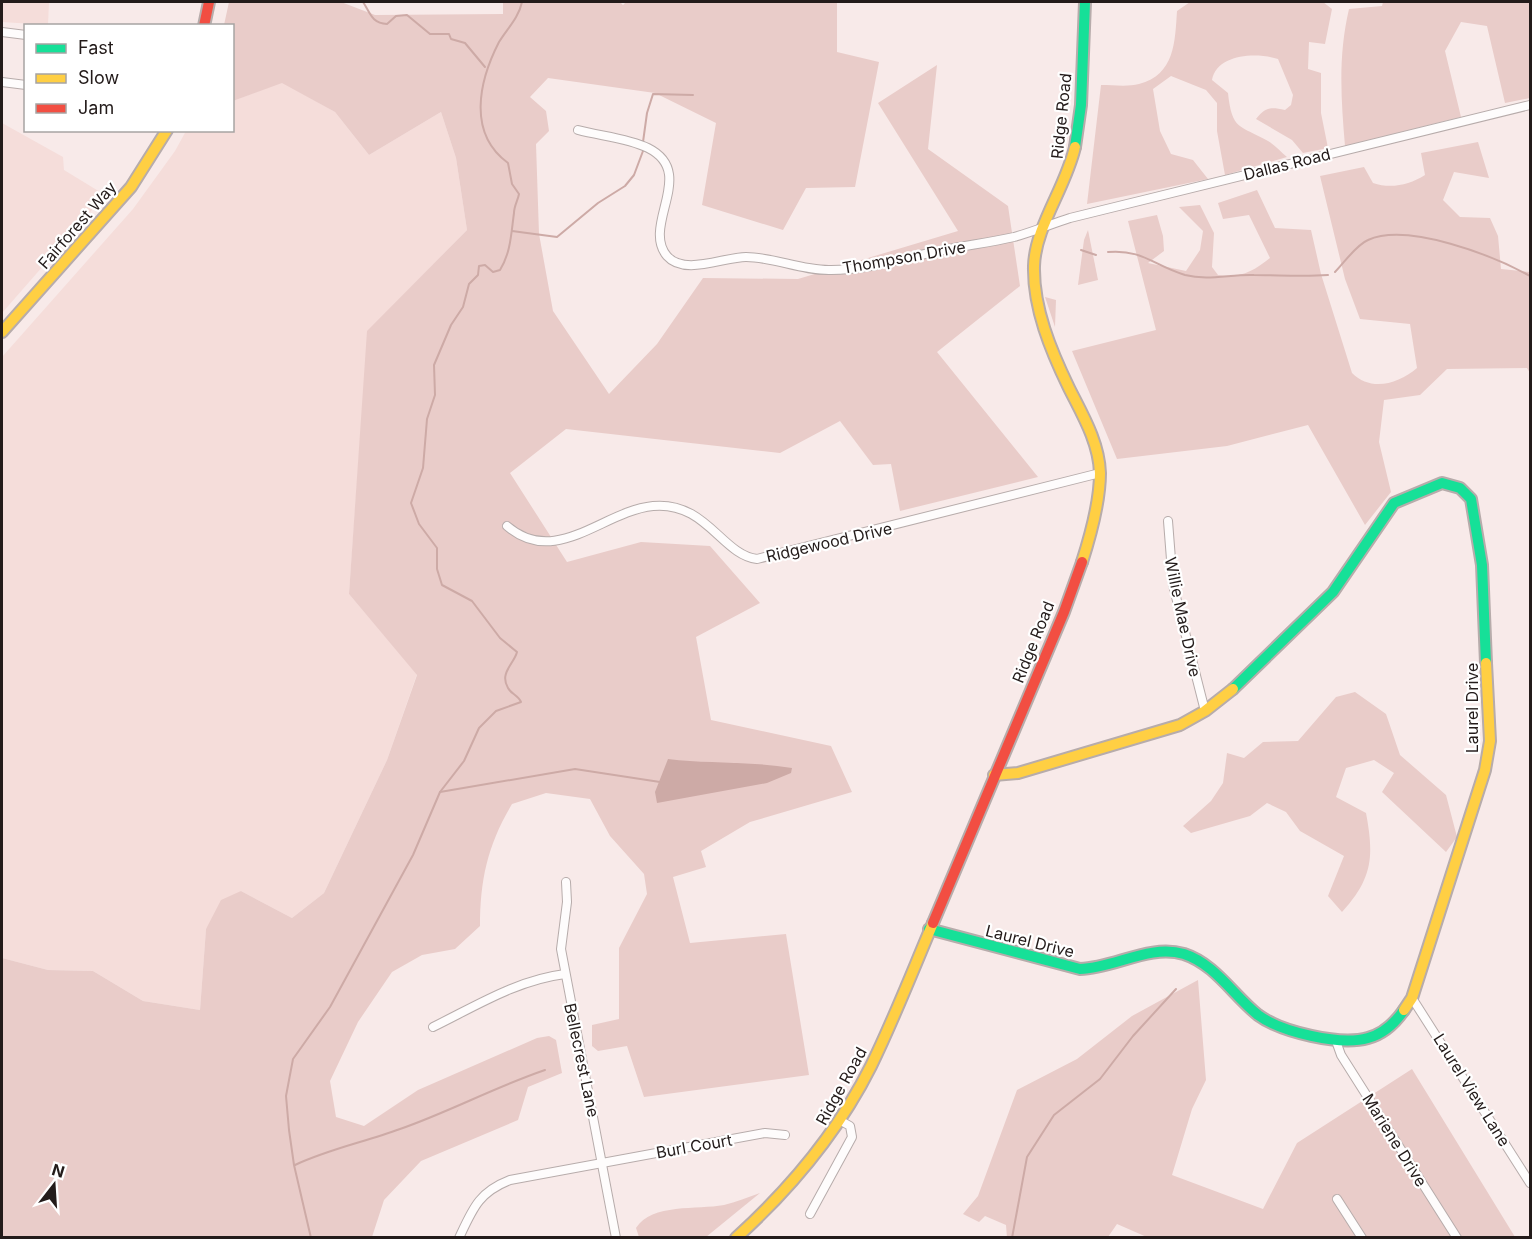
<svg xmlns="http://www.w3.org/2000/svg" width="1532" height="1239" font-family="Inter,sans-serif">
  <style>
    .built { fill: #f5ddda }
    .green { fill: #e9ccc9 }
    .water { fill: #cdaaa6 }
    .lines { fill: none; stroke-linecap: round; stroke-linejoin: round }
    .stream { stroke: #cdaaa6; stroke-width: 2 }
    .street-casing { stroke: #b7acab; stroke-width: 10 }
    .fast-casing { stroke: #b7acab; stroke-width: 14 }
    .slow-casing { stroke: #b7acab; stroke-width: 14 }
    .jam-casing { stroke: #b7acab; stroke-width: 14 }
    .street { stroke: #fefcfc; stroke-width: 8 }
    .fast { stroke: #16e098; stroke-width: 10 }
    .slow { stroke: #ffcf43; stroke-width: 10 }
    .jam { stroke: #f24e42; stroke-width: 10 }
    .labels { text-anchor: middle; stroke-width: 4.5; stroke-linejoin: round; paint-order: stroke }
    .street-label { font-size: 16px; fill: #231b1a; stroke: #fff }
  </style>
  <rect width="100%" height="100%" fill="#f8eae9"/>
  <g class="built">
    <path d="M2,2H49L48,25L2,22Z"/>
    <path d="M282,82L335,112L369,155L441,112L456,158L467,230L368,331L349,594L417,674L387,760L324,893L292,918L241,891L206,929L200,1010L143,1001L93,971L48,970L2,958V357L133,209L175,151L186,131L232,130L233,101Z"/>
    <path d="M2,123L63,157L64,170L105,195L2,313Z"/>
  </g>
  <g class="green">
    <path d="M229,2H341L375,15L503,14V2H620L623,5L626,2H837V52L879,62L855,187L806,188L783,230L702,205L716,123L655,93L548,78L530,97L546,111L549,131L536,144L539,234L553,311L609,394L657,344L703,278L798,279L958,231L878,103L937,65L928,149L1008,206L1020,286L937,352L1038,477L900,511L891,464L873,465L840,421L780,453L566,429L510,473L567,562L641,542L710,546L760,603L696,637L711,720L831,746L852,792L750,822L701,851L706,867L673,877L690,943L786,934L809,1075L644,1097L627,1046L598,1051L592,1046V1025L619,1019V948L647,894L644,874L610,836L590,799L546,793L512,804C488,844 480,879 480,926L455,949L422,955L392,972L358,1022L330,1081L336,1117L364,1126L418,1090L537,1038L549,1036L556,1040L562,1073L528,1087L518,1120L421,1161L384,1200L372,1237H2V958L48,970L93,971L143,1001L200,1010L206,929L221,900L241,891L292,918L324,893L387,760L417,675L349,594L367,331L467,230L456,158L441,112L369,155L335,112L282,83L233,101L232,26L224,25Z"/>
    <path d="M1190,2H1323L1332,9L1325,44L1309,42L1308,69L1321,73V113L1328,148L1303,153L1292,140L1256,119C1266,107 1270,107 1285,110L1291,105L1293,95L1278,59C1256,52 1217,54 1212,80L1228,93C1232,131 1240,125 1268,141C1275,145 1281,152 1287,157L1225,175L1217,131V103L1206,90L1171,76L1153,89L1160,131L1171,154L1193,160L1208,179L1087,204L1101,85C1113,85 1128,87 1139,84C1175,75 1175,41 1177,11Z"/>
    <path d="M1383,2H1530V98L1505,103L1487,26L1461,22L1445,51L1461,117L1345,146C1341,98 1338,56 1349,9L1382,6Z"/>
    <path d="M1478,142L1489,178L1454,172L1443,200L1460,217L1490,218L1498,236L1501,269L1530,272V373L1527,368L1447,369L1420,395L1384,400L1379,442L1391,492L1365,525L1308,425L1227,446L1117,459L1072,351L1156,330L1128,221L1157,215L1163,236L1164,251L1148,263L1186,271L1200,250L1203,231L1179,207L1200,205L1214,233L1212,267L1218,275C1239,279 1254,271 1270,258L1249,215L1223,219L1218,203L1257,190L1275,228L1311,230L1321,274L1352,373C1371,392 1398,384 1417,368L1410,324L1360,319L1345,279L1320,176L1364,167L1373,183C1391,189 1409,185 1425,175L1421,153Z"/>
    <path d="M1088,230L1098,280L1078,285L1084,240Z"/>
    <path d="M1045,297L1056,300L1055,327Z"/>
    <path d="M1355,692L1386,714L1400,755L1446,795L1457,837L1446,852L1382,792L1394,773L1374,760L1346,768L1336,797L1366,813C1374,856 1373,878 1342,912L1328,896L1344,856L1300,831L1286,812L1267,803L1250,816L1191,833L1183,826L1211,801L1223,783L1227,753L1244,758L1263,742L1298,741L1336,697Z"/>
    <path d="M1198,980L1206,1080L1192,1109L1172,1175L1263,1209L1297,1143L1412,1069L1515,1237L1149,1238L1117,1224L1108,1237L1007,1238L1006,1225L985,1216L979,1222L963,1214L978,1196L1017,1090L1077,1059L1132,1016Z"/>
    <path d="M760,1193L706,1237H639L636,1228C652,1203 697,1210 724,1205C736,1202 748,1197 760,1193Z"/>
  </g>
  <path class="water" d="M668,759C709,764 751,761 792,768L791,773L767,783L657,803L655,792Z"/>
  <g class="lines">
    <g class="stream">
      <path d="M363,2C370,12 371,23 387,24L396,16L407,15L430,34H449L451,39L465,43L485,67"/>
      <path d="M643,142L647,113L653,94L693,95"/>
      <path d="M512,231L557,237L598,203L625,186L634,175L643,151"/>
      <path d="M1081,250L1096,255"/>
      <path d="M1108,252C1143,249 1154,266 1185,275C1208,281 1231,274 1254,275C1279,275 1302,277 1328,275"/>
      <path d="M1335,272C1344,263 1356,245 1368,240C1408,222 1494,256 1530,276"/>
      <path d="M440,792L575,769L660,782"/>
      <path d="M295,1165C329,1149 365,1142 400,1129C449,1112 495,1087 545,1070"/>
      <path d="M311,1238L294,1165L289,1130L286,1096L293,1059L330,1007L413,855L440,792L464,761L479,728L496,711L521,702C518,695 511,694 508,688C499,673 514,664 517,652L500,638L472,601L442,585L437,569V548L419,524L411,503L423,468L427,419L435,395L434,365L451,325L463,307L469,284L478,275L479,266L485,265L493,272L500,270C511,252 511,234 514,213C514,206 518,200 519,194L512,184L508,163C467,133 479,81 499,42C507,29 519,17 522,2"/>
      <path d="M1012,1238L1027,1157L1054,1115L1100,1079L1133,1036L1176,989"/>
    </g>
    <g class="street-casing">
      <g id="street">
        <path d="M2,32L26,35"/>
        <path d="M2,82L26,85"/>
        <path d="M578,130C600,136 628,138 648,148C698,173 641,225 667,256C684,276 724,257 746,257C774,257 802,271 831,270C866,270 900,259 934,252C960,246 988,243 1014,237C1033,232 1051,224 1070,218L1530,105"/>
        <path d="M1168,521L1173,585L1205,711"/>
        <path d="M507,526C556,568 603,511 653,506C706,501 722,555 757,559L1100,473"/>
        <path d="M566,882L567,902L561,949L616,1238"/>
        <path d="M1412,998L1530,1183"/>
        <path d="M433,1027C476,1006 517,980 565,974"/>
        <path d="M1336,1041L1341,1055L1457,1238"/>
        <path d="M1337,1199L1362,1238"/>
        <path d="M810,1214L852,1137L850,1126L841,1121"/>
        <path d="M459,1238C473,1208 479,1192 510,1180L765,1133L785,1135"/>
      </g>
    </g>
    <g class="fast-casing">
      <g id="fast">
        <path d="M1075,147L1081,105L1085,2"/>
        <path d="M1233,689L1333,592L1394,503L1442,483L1460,488L1471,499L1482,565L1486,663"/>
        <path d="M929,929L1080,969C1115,968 1149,944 1184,954C1215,964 1233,995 1258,1015C1281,1032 1340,1046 1368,1038C1383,1034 1395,1023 1404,1010"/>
      </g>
    </g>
    <g class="slow-casing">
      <g id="slow">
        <path d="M1075,147C1066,187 1035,227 1034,266C1033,308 1051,351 1069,388C1082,414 1099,442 1100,473C1100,502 1091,534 1082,562"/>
        <path d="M2,332L131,187L167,130"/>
        <path d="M994,775L1018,773L1180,725L1205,711L1233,689"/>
        <path d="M1404,1010L1412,998L1485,770L1490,741L1486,663"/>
        <path d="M736,1238C790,1189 838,1132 871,1066C894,1019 913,970 933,923"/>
      </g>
    </g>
    <g class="jam-casing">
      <g id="jam">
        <path d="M204,26L209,2"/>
        <path d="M933,923L1064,612L1082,562"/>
      </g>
    </g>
    <use href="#street" class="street"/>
    <use href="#fast" class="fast"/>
    <use href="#slow" class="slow"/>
    <use href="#jam" class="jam"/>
  </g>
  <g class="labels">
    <g class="street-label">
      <text transform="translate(1061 116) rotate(-84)" y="6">Ridge Road</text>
      <text transform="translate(1287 164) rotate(-14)" y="6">Dallas Road</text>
      <text transform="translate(77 225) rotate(-49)" y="6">Fairforest Way</text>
      <text transform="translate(904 257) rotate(-10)" y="6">Thompson Drive</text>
      <text transform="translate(829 542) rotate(-13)" y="6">Ridgewood Drive</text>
      <text transform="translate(1183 617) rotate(78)" y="6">Willie Mae Drive</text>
      <text transform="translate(1033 642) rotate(-68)" y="6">Ridge Road</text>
      <text transform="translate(1472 708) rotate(-90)" y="6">Laurel Drive</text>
      <text transform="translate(1030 941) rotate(14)" y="6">Laurel Drive</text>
      <text transform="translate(582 1060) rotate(78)" y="6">Bellecrest Lane</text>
      <text transform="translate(841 1086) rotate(-61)" y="6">Ridge Road</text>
      <text transform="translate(1472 1090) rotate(58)" y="6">Laurel View Lane</text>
      <text transform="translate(1395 1140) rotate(58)" y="6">Mariene Drive</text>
      <text transform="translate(694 1146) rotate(-10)" y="6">Burl Court</text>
    </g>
  </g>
  <rect width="1532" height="1239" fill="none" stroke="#231b1a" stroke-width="6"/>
  <rect x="24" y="24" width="210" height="108" fill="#ffffff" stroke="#a7a4a3" stroke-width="1.5"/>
  <rect x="36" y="44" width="30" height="9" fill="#16e098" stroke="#a7a4a3" stroke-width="1.5"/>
  <text x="78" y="54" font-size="18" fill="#231b1a">Fast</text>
  <rect x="36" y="74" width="30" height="9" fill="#ffcf43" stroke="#a7a4a3" stroke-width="1.5"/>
  <text x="78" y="84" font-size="18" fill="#231b1a">Slow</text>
  <rect x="36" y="104" width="30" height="9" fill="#f24e42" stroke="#a7a4a3" stroke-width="1.5"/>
  <text x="78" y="114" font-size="18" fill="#231b1a">Jam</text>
  <g transform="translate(54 1185) rotate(17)" stroke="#ffffff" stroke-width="4.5" paint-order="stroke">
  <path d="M0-4.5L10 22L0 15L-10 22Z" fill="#231b1a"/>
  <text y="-9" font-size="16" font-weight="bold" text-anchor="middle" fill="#231b1a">N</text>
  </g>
</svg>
